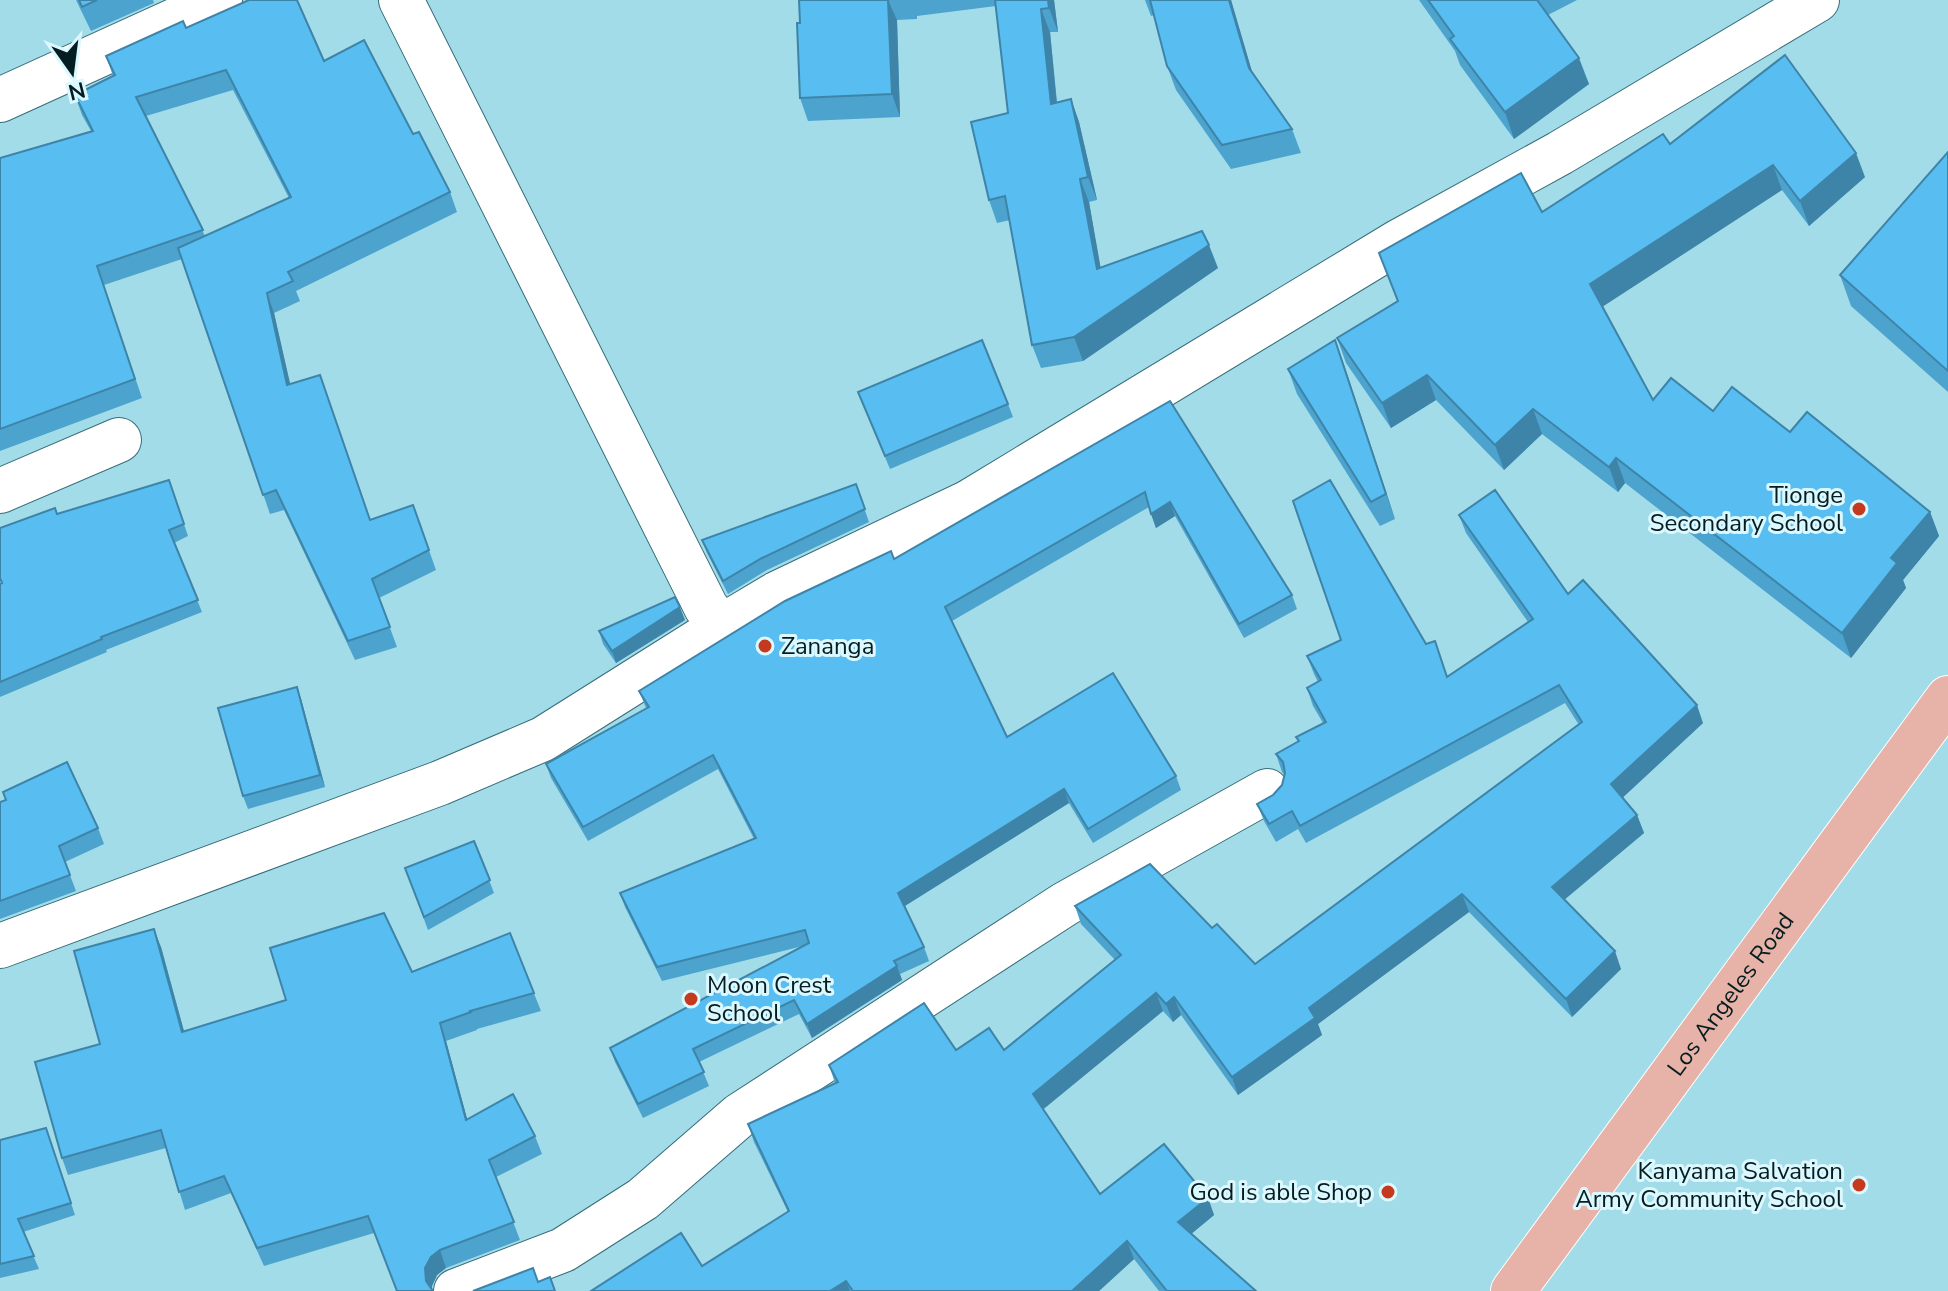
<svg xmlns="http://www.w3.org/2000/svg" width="1948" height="1291" font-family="'Nunito Sans',sans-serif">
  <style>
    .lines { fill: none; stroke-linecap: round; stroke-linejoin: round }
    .minor-casing { stroke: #356d79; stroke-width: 46 }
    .major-casing { stroke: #fff; stroke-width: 46 }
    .minor { stroke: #fff; stroke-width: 44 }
    .major { stroke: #e7b2a7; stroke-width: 44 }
    .wall { fill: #4ca3ce; fill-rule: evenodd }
    .shaded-wall { fill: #3e84a8 }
    .building { fill: #58bdf0; stroke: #3e84a8; stroke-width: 2 }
    .poi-dot { fill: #c53a1e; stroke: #dbf8fe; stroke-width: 3 }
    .labels { text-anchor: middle; stroke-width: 6; stroke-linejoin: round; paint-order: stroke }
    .poi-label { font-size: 24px; fill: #051c21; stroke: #dbf8fe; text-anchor: end }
    .street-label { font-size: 24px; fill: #051c21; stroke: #dbf8fe }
  </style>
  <rect width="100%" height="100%" fill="#a2dce9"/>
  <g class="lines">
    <g class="minor-casing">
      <g id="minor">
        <path d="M401,0L706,607L721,627"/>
        <path d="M0,100L220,0"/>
        <path d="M0,491L119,440"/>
        <path d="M0,946L440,783L543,739L721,627L778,593L969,502L1398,242L1560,153L1817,0"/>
        <path d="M456,1291L563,1250L643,1199L740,1115L1065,904L1267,791"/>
      </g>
    </g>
    <g class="major-casing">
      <g id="major">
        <path id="s1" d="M1513,1291L1948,698"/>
      </g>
    </g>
    <use href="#minor" class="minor"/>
    <use href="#major" class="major"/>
  </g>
  <g class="wall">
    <path d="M76,0H153L154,3L91,31Z"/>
    <path d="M799,0H1054L1058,32H1050L1057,102L1071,99L1079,122L1097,200L1089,202L1100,267L1218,268L1083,361L1041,368L1032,345L1010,220L997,223L989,200L1008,113L996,6L917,16V19L897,20L900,117L808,121L800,98Z"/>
    <path d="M1145,0H1231L1252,72L1292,129L1301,153L1231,169L1176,90L1167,66L1154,15L1151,16Z"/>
    <path d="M1419,0H1577L1548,15L1589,84L1514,139L1460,65L1455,51Z"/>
    <path d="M186,28L324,61L413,134L450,192L457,212L296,291L300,301L274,313L290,385L370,520L413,505L436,570L379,598L397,647L355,660L284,510L270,514L182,259L104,285L142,398L0,451V158L91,131L82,115L75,95L113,76L106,56ZM233,90L289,198L205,236L146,116Z"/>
    <path d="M1670,144L1865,177L1809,226L1782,190L1603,306L1653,400L1713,411L1790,432L1930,512L1939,536L1903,580L1906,588L1851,658L1625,483L1618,492L1542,434L1504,470L1436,400L1391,428L1346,363L1337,338L1397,301L1379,253L1542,212Z"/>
    <path d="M1948,152V392L1851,306L1840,275Z"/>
    <path d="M1344,365L1395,519L1380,526L1297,394L1288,369Z"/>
    <path d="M858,392L1008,404L1013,417L890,469Z"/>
    <path d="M1170,401L1292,595L1297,609L1244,638L1175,516L1156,528L1149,507L952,621L1007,737L1176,776L1181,790L1093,843L1069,803L905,906L924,947L929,961L900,974L902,980L812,1038L799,1014L699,1062L709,1086L643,1118L615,1062L610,1048L803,946L662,981L625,907L620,893L754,839L718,769L588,841L551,778L546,764L646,708L639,691L894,559Z"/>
    <path d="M169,480L188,536L174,543L202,612L106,650L107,652L0,697V584L57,514Z"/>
    <path d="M856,484L869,522L767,570L728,594L707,553L702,540Z"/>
    <path d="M1459,515L1568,594L1703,723L1622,798L1637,815L1644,833L1564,900L1621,969L1572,1017L1469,912L1318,1024L1322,1035L1238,1095L1181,1015L1173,1022L1163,1011L1043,1109L1100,1194L1208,1198L1214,1215L1191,1234L1256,1291H1159L1134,1259L1099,1291H591L702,1266L788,1212L754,1142L748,1124L835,1083L829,1065L956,1050H1004L1115,960L1081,924L1075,906L1212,928L1255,964L1579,725L1565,703L1306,843L1298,829L1276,842L1264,821L1257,804L1273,795L1282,785L1285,775L1282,772L1276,754L1298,742L1296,737L1323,723L1313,706L1307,688L1318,682L1314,674L1307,656L1426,644L1447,676L1528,622L1466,533Z"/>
    <path d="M685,620L616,663L603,644L599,631Z"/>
    <path d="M301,699L325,787L248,809L243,796Z"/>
    <path d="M3,792L98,828L104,844L65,862L76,891L0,919V802L6,800Z"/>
    <path d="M474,841L494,893L428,930L405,868Z"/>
    <path d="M510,933L541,1011L477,1029V1030L446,1041L467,1119L535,1136L542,1154L496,1177L520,1240L446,1268L437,1275L432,1286V1289L374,1233L264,1266L231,1193L185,1210L166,1148L68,1175L62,1158L100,1044L161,947L184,1031L412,972Z"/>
    <path d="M46,1128L75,1215L23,1232L39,1269L0,1278V1140Z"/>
  </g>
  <g class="shaded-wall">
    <path d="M888,0L897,20L900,117L892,94Z"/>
    <path d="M1048,0H1054L1058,32L1049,8Z"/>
    <path d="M1229,0H1231L1258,92L1249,68Z"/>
    <path d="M1041,9L1050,32L1059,127L1051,104Z"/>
    <path d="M1579,58L1589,84L1514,139L1505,112Z"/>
    <path d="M1071,99L1079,122L1097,200L1088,177Z"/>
    <path d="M1856,153L1865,177L1809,226L1800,201Z"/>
    <path d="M1773,165L1782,190L1599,309L1590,284Z"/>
    <path d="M1080,179L1089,202L1105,292L1097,269Z"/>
    <path d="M1209,245L1218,268L1083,361L1074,337Z"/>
    <path d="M267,293L274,313L295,405L287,385Z"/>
    <path d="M1335,340L1344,365L1395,519L1386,494Z"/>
    <path d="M1427,375L1436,400L1391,428L1382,403Z"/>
    <path d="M1533,409L1542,434L1504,470L1495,445Z"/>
    <path d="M1616,458L1625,483L1618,492L1609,467Z"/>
    <path d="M1170,502L1175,516L1156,528L1151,514Z"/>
    <path d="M1930,512L1939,536L1903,580L1906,588L1851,658L1842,633L1891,558Z"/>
    <path d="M680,607L685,620L616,663L612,651Z"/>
    <path d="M297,687L301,699L325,787L320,775Z"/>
    <path d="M1697,705L1703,723L1618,802L1611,784Z"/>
    <path d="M1064,789L1069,803L903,907L898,893Z"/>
    <path d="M1637,815L1644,833L1558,905L1552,887Z"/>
    <path d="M1462,894L1469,912L1318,1024L1322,1035L1238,1095L1232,1077L1309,1008Z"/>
    <path d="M154,929L161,947L189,1050L182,1032Z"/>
    <path d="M1615,951L1621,969L1572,1017L1566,999Z"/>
    <path d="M897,966L902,980L812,1038L807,1024Z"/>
    <path d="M1156,993L1163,1011L1040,1112L1033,1094Z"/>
    <path d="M1174,997L1181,1015L1173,1022L1166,1004Z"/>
    <path d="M440,1023L446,1041L472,1137L466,1120Z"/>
    <path d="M1208,1198L1214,1215L1184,1240L1178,1222Z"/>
    <path d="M1127,1241L1134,1259L1099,1291H1072Z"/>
    <path d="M440,1250L446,1268L437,1275L432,1286V1291L426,1281L425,1268L431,1257Z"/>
    <path d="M846,1281L850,1291H830Z"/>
  </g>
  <g class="building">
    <path d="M79,0H97L82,7Z"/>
    <path d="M249,0H297L324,61L364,40L413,134L419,132L450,192L288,272L293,281L267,293L287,385L320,375L370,520L413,505L429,550L372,579L390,627L348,641L276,490L263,495L178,248L291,197L226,70L136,97L203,230L97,266L135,379L0,429V158L93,131L75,95L115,75L106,56L183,21L186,28Z"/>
    <path d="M799,0H888L892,94L800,98L797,23H800Z"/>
    <path d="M995,0H1048L1049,8L1041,9L1051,104L1071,99L1088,177L1080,179L1097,269L1202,231L1209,245L1074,337L1032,345L1005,196L989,200L971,122L1008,113Z"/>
    <path d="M1150,0H1229L1249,68L1292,129L1222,145L1167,66Z"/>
    <path d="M1428,0H1537L1579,58L1505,112L1450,39L1454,36Z"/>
    <path d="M1785,55L1856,153L1800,201L1773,165L1590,284L1653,400L1671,378L1713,411L1732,387L1790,432L1807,412L1930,512L1891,558L1897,563L1842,633L1616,458L1609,467L1533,409L1495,445L1427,375L1382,403L1337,338L1398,301L1379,253L1521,173L1542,212L1663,134L1670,144Z"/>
    <path d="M1948,152V371L1840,275Z"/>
    <path d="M982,340L1008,404L885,456L858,392Z"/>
    <path d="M1335,340L1386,494L1371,502L1288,369Z"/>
    <path d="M1170,401L1292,595L1239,624L1170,502L1151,514L1145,492L945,607L1007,737L1113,673L1176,776L1088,829L1064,789L898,893L924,947L894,961L897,966L807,1024L794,1000L693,1049L704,1072L638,1104L610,1048L809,943L805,930L657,967L620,893L756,838L713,755L583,827L546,764L649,707L639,691L785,601L891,551L894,559Z"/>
    <path d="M169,480L184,524L169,530L198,600L101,637L102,639L0,682V584L2,583L0,578V528L55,508L57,514Z"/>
    <path d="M1330,480L1426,644L1435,641L1447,677L1533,619L1459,515L1495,490L1568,594L1583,580L1697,705L1611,784L1637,815L1552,887L1615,951L1566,999L1462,894L1309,1008L1315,1018L1232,1077L1174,997L1166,1004L1156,993L1033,1094L1100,1194L1164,1144L1208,1198L1178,1222L1256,1291H1167L1127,1241L1072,1291H853L846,1281L830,1291H591L681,1233L702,1266L789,1211L748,1124L838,1082L829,1065L924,1003L956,1050L989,1028L1004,1050L1121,955L1075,906L1150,864L1212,928L1217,924L1255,964L1582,722L1559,685L1300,826L1292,811L1269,824L1257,804L1273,795L1282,785L1285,773L1283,762L1276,754L1299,741L1296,737L1326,722L1307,688L1321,680L1307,656L1341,640L1293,501Z"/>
    <path d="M856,484L865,509L762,558L723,581L702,540Z"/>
    <path d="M675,597L680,607L612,651L599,631Z"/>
    <path d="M297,687L320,775L243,796L218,708Z"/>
    <path d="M67,762L98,828L59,846L70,875L0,901V802L6,800L3,792Z"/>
    <path d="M474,841L490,880L424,917L405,868Z"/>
    <path d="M384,913L412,972L510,933L534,993L470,1011L471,1012L440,1023L466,1120L513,1094L535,1136L489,1160L514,1222L440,1250L431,1257L425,1268L426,1281L433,1291H397L368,1216L257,1248L224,1176L179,1192L161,1130L62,1158L35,1062L100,1044L74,951L154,929L182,1032L286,1000L270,948Z"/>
    <path d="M46,1128L71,1203L18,1219L34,1256L0,1264V1140Z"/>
    <path d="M533,1268L538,1282L550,1277L555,1291H473Z"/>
  </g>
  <g class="poi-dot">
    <circle cx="1859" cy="509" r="8"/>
    <circle cx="765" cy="646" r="8"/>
    <circle cx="691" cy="999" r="8"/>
    <circle cx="1859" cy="1185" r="8"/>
    <circle cx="1388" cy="1192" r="8"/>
  </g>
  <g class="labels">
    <g class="poi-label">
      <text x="1843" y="503">Tionge<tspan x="1843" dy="28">Secondary School</tspan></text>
      <text x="781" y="654" text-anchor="start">Zananga</text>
      <text x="707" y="993" text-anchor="start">Moon Crest<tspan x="707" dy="28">School</tspan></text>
      <text x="1843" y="1179">Kanyama Salvation<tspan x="1843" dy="28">Army Community School</tspan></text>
      <text x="1372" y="1200">God is able Shop</text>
    </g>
    <g class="street-label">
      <text dy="8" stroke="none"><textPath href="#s1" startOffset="368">Los Angeles Road</textPath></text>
    </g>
  </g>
  <g transform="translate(72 72) rotate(166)" stroke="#dbf8fe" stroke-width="6" paint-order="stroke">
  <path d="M0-6L14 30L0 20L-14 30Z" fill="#051c21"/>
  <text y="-12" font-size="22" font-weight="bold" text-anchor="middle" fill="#051c21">N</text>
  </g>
</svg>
